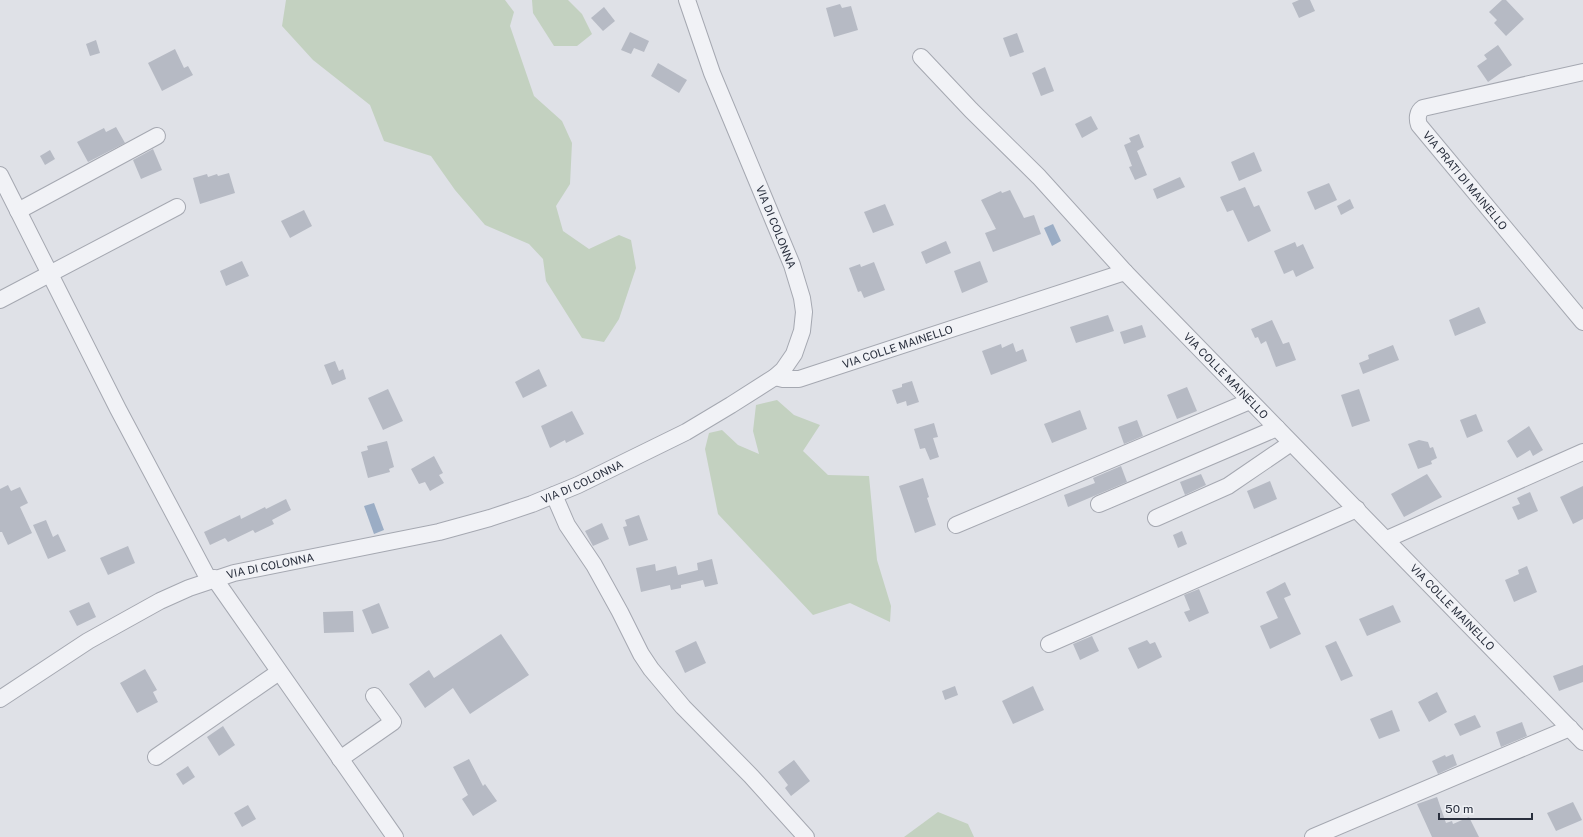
<svg xmlns="http://www.w3.org/2000/svg" width="1583" height="837" font-family="'Public Sans',sans-serif">
  <style>
    .green { fill: #c3d1c0 }
    .water { fill: #9badc5 }
    .building { fill: #b6bac4 }
    .lines { fill: none; stroke-linecap: round; stroke-linejoin: round }
    .minor-casing { stroke: #a5a8b1; stroke-width: 18 }
    .minor { stroke: #f1f2f6; stroke-width: 16 }
    .labels { text-anchor: middle; stroke-width: 3.5; stroke-linejoin: round; paint-order: stroke }
    .street-label { font-size: 11px; fill: #292f3d; stroke: #eef0f5 }
  </style>
  <rect width="100%" height="100%" fill="#dfe1e7"/>
  <g class="green">
    <path d="M286,0H505L514,12L510,26L534,96L562,121L572,143L570,184L556,206L563,231L589,249L619,235L631,240L636,268L619,319L604,342L582,338L546,281L543,259L529,244L485,225L455,190L431,156L384,141L370,105L313,60L282,26Z"/>
    <path d="M532,0H568L582,14L592,34L577,46H554L533,13Z"/>
    <path d="M777,400L794,415L820,425L803,451L828,475L869,476L877,560L891,606L890,622L850,603L813,615L718,514L705,449L709,433L722,430L738,445L759,454L753,431L756,405Z"/>
    <path d="M938,812L968,824L974,837H904Z"/>
  </g>
  <g class="water">
    <path d="M1053,224L1061,241L1052,246L1044,228Z"/>
    <path d="M374,503L384,530L374,534L364,506Z"/>
  </g>
  <g class="building">
    <path d="M1299,0H1310L1315,11L1299,18L1292,3Z"/>
    <path d="M1502,0H1506L1524,19L1506,36L1494,23L1497,20L1489,12Z"/>
    <path d="M840,4L842,8L851,6L858,30L834,37L826,8Z"/>
    <path d="M604,7L615,21L603,31L591,18Z"/>
    <path d="M630,32L649,41L644,52L634,48L631,54L621,50Z"/>
    <path d="M1017,33L1024,52L1010,57L1003,38Z"/>
    <path d="M96,40L100,53L90,56L86,44Z"/>
    <path d="M1498,45L1512,65L1488,82L1477,66L1487,59L1484,55Z"/>
    <path d="M175,49L184,68L188,66L193,75L162,91L148,63Z"/>
    <path d="M658,63L687,80L679,93L651,76Z"/>
    <path d="M1045,67L1054,91L1041,96L1032,73Z"/>
    <path d="M1091,116L1098,129L1082,138L1075,124Z"/>
    <path d="M116,127L125,143L88,162L77,142L104,128L106,132Z"/>
    <path d="M1139,134L1144,147L1137,151L1147,175L1135,180L1129,167L1132,166L1124,145L1131,142L1129,138Z"/>
    <path d="M153,149L162,170L141,179L133,160Z"/>
    <path d="M50,150L55,159L45,165L40,156Z"/>
    <path d="M1254,152L1262,171L1239,181L1231,162Z"/>
    <path d="M229,173L235,193L200,204L193,178L207,174L208,177L217,174L218,176Z"/>
    <path d="M1180,177L1185,187L1157,199L1153,189Z"/>
    <path d="M1329,183L1337,200L1315,210L1307,192Z"/>
    <path d="M1245,187L1254,207L1259,205L1271,231L1248,242L1233,210L1227,212L1220,197Z"/>
    <path d="M1010,190L1024,218L1034,215L1041,234L993,252L985,233L996,229L981,200L1001,191L1002,193Z"/>
    <path d="M1350,199L1354,208L1341,215L1337,206Z"/>
    <path d="M885,204L894,225L873,233L864,212Z"/>
    <path d="M304,210L312,226L290,238L281,221Z"/>
    <path d="M946,241L951,253L926,264L921,252Z"/>
    <path d="M1295,242L1297,247L1303,244L1314,268L1296,277L1293,270L1284,274L1274,251Z"/>
    <path d="M242,261L249,276L226,286L220,271Z"/>
    <path d="M980,261L988,282L962,293L954,271Z"/>
    <path d="M874,262L885,290L864,298L861,291L858,292L849,268L860,264L861,267Z"/>
    <path d="M1479,307L1486,323L1455,336L1449,320Z"/>
    <path d="M1108,315L1114,331L1076,343L1070,327Z"/>
    <path d="M1272,320L1283,344L1289,342L1296,360L1276,367L1266,341L1261,344L1258,337L1255,338L1251,329Z"/>
    <path d="M1142,325L1146,337L1124,344L1120,332Z"/>
    <path d="M1013,343L1016,352L1023,349L1027,361L991,375L982,351L1001,344L1002,348Z"/>
    <path d="M1393,345L1399,360L1363,374L1359,363L1369,359L1368,355Z"/>
    <path d="M335,361L339,371L343,369L346,379L332,385L324,365Z"/>
    <path d="M539,369L547,386L523,398L515,382Z"/>
    <path d="M912,381L919,402L907,406L906,401L897,404L892,390L902,387V384Z"/>
    <path d="M1187,387L1197,411L1177,419L1167,395Z"/>
    <path d="M388,389L403,421L383,430L368,398Z"/>
    <path d="M1359,389L1370,421L1352,427L1341,395Z"/>
    <path d="M1080,410L1087,429L1052,443L1044,424Z"/>
    <path d="M572,411L584,434L566,443L565,440L550,448L541,426Z"/>
    <path d="M1476,414L1483,431L1467,438L1460,420Z"/>
    <path d="M1137,420L1143,436L1124,444L1118,427Z"/>
    <path d="M934,423L938,437L933,438L939,457L930,460L925,448L920,449L914,429Z"/>
    <path d="M1529,426L1543,450L1533,456L1530,450L1517,458L1507,441Z"/>
    <path d="M1419,440L1428,442L1430,448L1433,447L1437,458L1431,461L1432,464L1418,469L1408,444Z"/>
    <path d="M387,441L394,467L389,469L390,472L368,478L361,452L368,450L367,446Z"/>
    <path d="M434,456L443,473L439,475L444,483L430,491L425,482L419,484L411,469Z"/>
    <path d="M1121,466L1127,482L1068,507L1064,495L1095,483L1093,478Z"/>
    <path d="M1201,474L1206,485L1185,495L1180,482Z"/>
    <path d="M1427,474L1442,497L1404,517L1391,494Z"/>
    <path d="M923,478L929,497L927,498L936,525L915,533L899,486Z"/>
    <path d="M1270,481L1277,499L1254,509L1247,491Z"/>
    <path d="M8,485L11,491L20,487L28,503L20,507L32,533L8,545L2,532H0V489Z"/>
    <path d="M1583,486V519L1573,524L1560,497Z"/>
    <path d="M1530,492L1538,511L1518,520L1512,507L1520,504L1517,498Z"/>
    <path d="M286,499L291,510L272,520L274,524L255,533L253,530L228,542L225,538L210,545L204,532L240,515L241,519L265,507L266,509Z"/>
    <path d="M639,515L648,540L629,546L623,527L627,526L625,520Z"/>
    <path d="M46,520L53,537L58,534L66,551L48,559L33,525Z"/>
    <path d="M602,523L609,539L593,546L585,531Z"/>
    <path d="M1182,531L1187,544L1178,548L1173,535Z"/>
    <path d="M128,546L135,563L108,575L100,558Z"/>
    <path d="M712,559L718,584L705,587L703,580L681,585V588L671,590L670,585L641,592L636,568L655,564L656,571L676,566L678,575L698,570L697,563Z"/>
    <path d="M1527,566L1537,592L1514,602L1505,580L1519,574L1518,570Z"/>
    <path d="M1285,582L1291,595L1284,598L1301,634L1270,649L1260,626L1278,618L1266,592Z"/>
    <path d="M1199,589L1209,613L1189,622L1184,612L1190,610L1184,595Z"/>
    <path d="M89,602L96,617L77,626L69,611Z"/>
    <path d="M379,603L389,628L372,634L362,610Z"/>
    <path d="M1393,605L1401,622L1367,636L1359,619Z"/>
    <path d="M353,611L354,632L324,633L323,612Z"/>
    <path d="M501,634L529,675L470,714L453,688L425,708L409,684L429,670L434,678Z"/>
    <path d="M1092,636L1099,651L1080,660L1073,644Z"/>
    <path d="M1147,640L1150,644L1155,642L1162,657L1138,669L1128,648Z"/>
    <path d="M696,641L706,663L685,673L675,651Z"/>
    <path d="M1336,641L1353,676L1341,681L1325,646Z"/>
    <path d="M1583,665V682L1559,691L1553,676Z"/>
    <path d="M145,669L157,690L153,692L158,702L137,713L120,683Z"/>
    <path d="M955,686L958,695L945,700L942,691Z"/>
    <path d="M1033,686L1044,710L1013,724L1002,701Z"/>
    <path d="M1437,692L1447,712L1429,722L1418,702Z"/>
    <path d="M1392,710L1400,731L1379,739L1370,719Z"/>
    <path d="M1475,715L1481,727L1460,736L1454,724Z"/>
    <path d="M1522,722L1527,736L1501,747L1496,732Z"/>
    <path d="M223,726L235,745L219,756L207,737Z"/>
    <path d="M1453,754L1457,765L1438,774L1432,761L1445,755L1446,757Z"/>
    <path d="M469,759L483,786L485,784L497,801L473,816L462,799L468,795L453,767Z"/>
    <path d="M794,760L810,781L791,796L785,788L788,785L778,772Z"/>
    <path d="M188,766L195,777L183,785L176,774Z"/>
    <path d="M1437,797L1446,823L1452,821L1453,824L1469,817L1479,837H1432L1417,804Z"/>
    <path d="M1573,802L1582,820L1556,831L1547,813Z"/>
    <path d="M248,805L256,819L242,827L234,813Z"/>
  </g>
  <g class="lines">
    <g class="minor-casing">
      <g id="minor">
        <path d="M921,57L971,110L1039,177L1125,272"/>
        <path id="s1" d="M1583,72L1423,108C1417,112 1417,119 1419,125L1583,322"/>
        <path d="M0,175L118,409L209,580"/>
        <path d="M18,211L157,136"/>
        <path d="M0,300L177,207"/>
        <path id="s2" d="M775,377L783,379H799L1125,272C1277,429 1431,584 1583,742"/>
        <path d="M554,495L567,525L594,565L620,612L641,654L651,669L683,707L751,776L806,837"/>
        <path d="M1099,504L1277,428"/>
        <path d="M1156,518L1228,486L1291,443"/>
        <path d="M956,525L1250,401"/>
        <path d="M1387,539L1583,452"/>
        <path d="M214,578L395,837"/>
        <path d="M1049,644L1357,509"/>
        <path id="s3" d="M0,699L88,641L160,601L189,588L234,573L439,532L490,518L532,504L578,485L686,432L731,405L775,377L783,370L794,354L802,331L804,312L802,298L792,265L712,73L687,0"/>
        <path d="M156,757L279,672"/>
        <path d="M340,759L393,722L374,696"/>
        <path d="M1313,837L1570,728"/>
      </g>
    </g>
    <use href="#minor" class="minor"/>
  </g>
  <g class="labels">
    <g class="street-label">
      <text dy="4" stroke="none"><textPath href="#s1" startOffset="255">VIA PRATI DI MAINELLO</textPath></text>
      <text transform="translate(776 227) rotate(68)" y="4">VIA DI COLONNA</text>
      <text dy="4" stroke="none"><textPath href="#s2" startOffset="128">VIA COLLE MAINELLO</textPath></text>
      <text dy="4" stroke="none"><textPath href="#s2" startOffset="512">VIA COLLE MAINELLO</textPath></text>
      <text dy="4" stroke="none"><textPath href="#s3" startOffset="628">VIA DI COLONNA</textPath></text>
      <text dy="4" stroke="none"><textPath href="#s3" startOffset="304">VIA DI COLONNA</textPath></text>
      <text dy="4" stroke="none"><textPath href="#s2" startOffset="836">VIA COLLE MAINELLO</textPath></text>
    </g>
  </g>
  <path d="M1439 813v6h93v-6" fill="none" stroke="#292f3d" stroke-width="2"/>
  <text x="1445" y="813" font-size="12" fill="#292f3d" stroke="#eef0f5" stroke-width="3" paint-order="stroke">50 m</text>
</svg>
